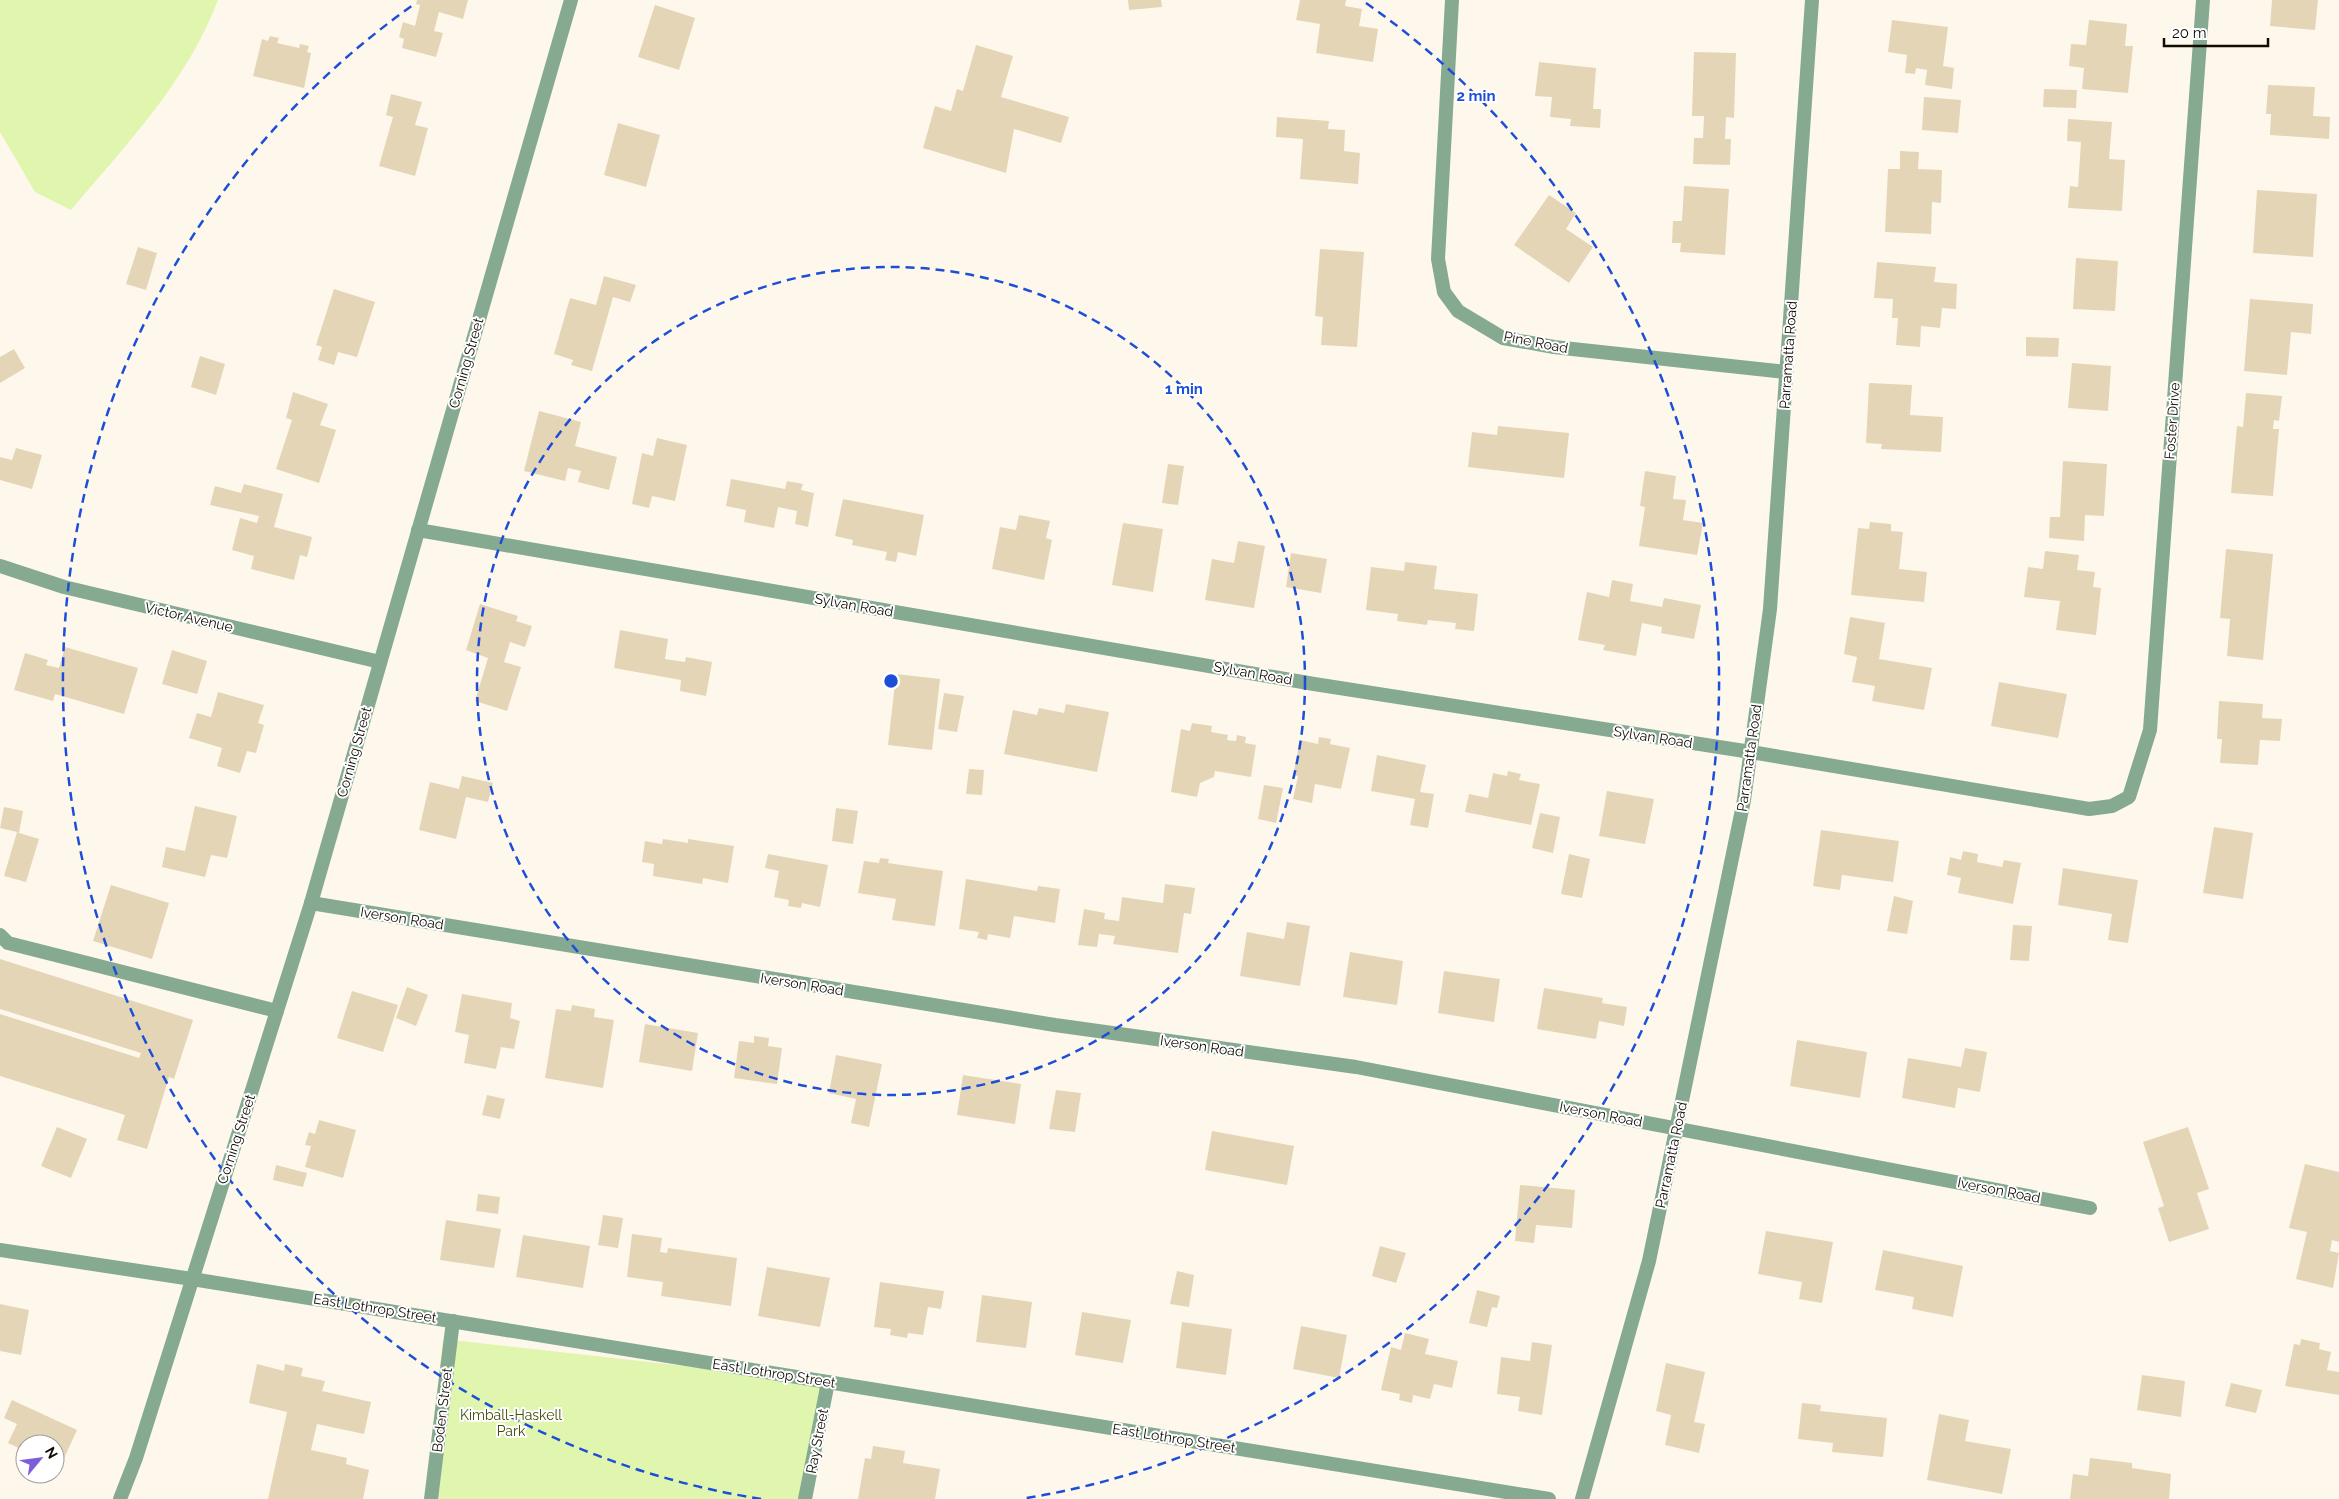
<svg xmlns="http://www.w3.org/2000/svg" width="2339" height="1499" font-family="Raleway,sans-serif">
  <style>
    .green { fill: #e0f5ae }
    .building { fill: #e5d5b7 }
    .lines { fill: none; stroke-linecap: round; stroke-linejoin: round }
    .service { stroke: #85a991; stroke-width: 14 }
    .minor { stroke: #85a991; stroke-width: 14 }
    .tertiary { stroke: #85a991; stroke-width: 14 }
    .ring { fill: none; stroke: #1d4ed8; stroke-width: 2.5; stroke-dasharray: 9 6 }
    .labels { text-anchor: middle; stroke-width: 4; stroke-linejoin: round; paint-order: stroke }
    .street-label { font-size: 14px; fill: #110b03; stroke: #fff }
    .park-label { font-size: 14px; fill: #3f4d09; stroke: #fff }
    .centre { fill: #1d4ed8; stroke: #fff; stroke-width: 2.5 }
    .ring-label { font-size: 15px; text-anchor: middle; font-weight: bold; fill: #1d4ed8; stroke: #fff; stroke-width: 4; stroke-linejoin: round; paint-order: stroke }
  </style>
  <rect width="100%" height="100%" fill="#fef8ec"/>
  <g class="green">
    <path d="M0,0H218C188,80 126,145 71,210L35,192L0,132Z"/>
    <path d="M443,1339L828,1382L809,1499H425Z"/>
  </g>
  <g class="building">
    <path d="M417,0H468L463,19L439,12L434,31L443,33L436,57L402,48L404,39L399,37L403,22L415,26L420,5L416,4Z"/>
    <path d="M1128,0H1161L1162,7L1129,10Z"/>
    <path d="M1300,0H1346L1345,6L1362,9L1359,26L1378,29L1373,62L1316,53L1320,24L1296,20Z"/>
    <path d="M2272,0H2318L2315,30L2270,26Z"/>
    <path d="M655,5L695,18L679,70L638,57Z"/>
    <path d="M1892,20L1948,27L1943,66L1954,68L1952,89L1925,85L1927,70L1916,68L1915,74L1905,73L1907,55L1888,52Z"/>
    <path d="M2089,20L2127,24L2125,46H2133L2128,93L2082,89L2084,68L2069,66L2071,44L2086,45Z"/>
    <path d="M270,36L279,38L277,43L299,48L300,44L309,46L307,52L311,53L304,88L253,76L262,39L268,41Z"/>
    <path d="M976,45L1013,56L1001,97L1069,117L1061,143L1014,129L1006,173L923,148L935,106L951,111L957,89L963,91Z"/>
    <path d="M1694,52L1736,53L1734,118L1726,117L1725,139H1731L1730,165L1693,164L1694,138H1703L1704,116H1692Z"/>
    <path d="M1539,62L1596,68L1593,109H1601L1600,128L1570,126L1571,119L1550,117L1552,97L1535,96Z"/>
    <path d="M2268,85L2315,87L2313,116L2330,117L2329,139L2270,135L2271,114H2266Z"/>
    <path d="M2044,89L2077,90L2076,108L2043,107Z"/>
    <path d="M391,94L422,102L415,125L428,128L415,176L379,166L393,117L386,115Z"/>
    <path d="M1924,97L1961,100L1958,133L1922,130Z"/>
    <path d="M1277,117L1329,121L1328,129L1345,130L1344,151L1360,153L1358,184L1300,179L1303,139L1276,137Z"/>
    <path d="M2068,119L2112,122L2109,159L2125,160L2122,211L2068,208L2070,186L2078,187L2081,142L2067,141Z"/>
    <path d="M618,123L660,135L646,187L604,175Z"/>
    <path d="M1900,151L1919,152L1918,169L1942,170L1941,203L1932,202L1931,234L1885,232L1888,169H1900Z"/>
    <path d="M1684,186L1729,189L1725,255L1680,252L1681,243H1672L1673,221H1682Z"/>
    <path d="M2257,190L2317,194L2313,257L2253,253Z"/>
    <path d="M1549,195L1576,213L1566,229L1593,247L1569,283L1514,245Z"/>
    <path d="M138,247L157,253L146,290L126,284Z"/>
    <path d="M1320,249L1364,252L1357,347L1321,345L1323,317L1315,316Z"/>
    <path d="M2076,258L2118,261L2115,311L2073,309Z"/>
    <path d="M1877,262L1936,267L1934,282L1957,284L1956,309L1942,308L1940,328L1921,326L1920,347L1896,345L1898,318H1892L1893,299L1874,298Z"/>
    <path d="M604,276L636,285L630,302L613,297L592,371L571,365L573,360L554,354L570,298L596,305Z"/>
    <path d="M334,289L375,302L357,357L338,352L334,365L318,360L322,347L316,345Z"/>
    <path d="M2250,299L2313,304L2311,334L2291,332L2287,375L2244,371Z"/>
    <path d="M2026,337L2059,338L2058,357L2026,356Z"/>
    <path d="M14,349L25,368L0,383V357Z"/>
    <path d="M200,356L225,364L216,395L191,387Z"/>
    <path d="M2072,363L2111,366L2108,411L2068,408Z"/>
    <path d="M1869,383L1912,385L1910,415L1943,417L1941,452L1881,449L1882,444L1866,443Z"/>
    <path d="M293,392L328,404L320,425L336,430L319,483L276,469L292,420L286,418Z"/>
    <path d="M2246,393L2282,396L2279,421L2274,420L2273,429H2279L2273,496L2231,493L2237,426L2243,427Z"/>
    <path d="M539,411L581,422L575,446L617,457L609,490L578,482L581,471L568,468L565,481L524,471Z"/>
    <path d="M1498,426L1569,433L1564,478L1468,467L1472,432L1497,435Z"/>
    <path d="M657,438L687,445L675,501L652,496L649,508L632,504L642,453L653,456Z"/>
    <path d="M16,448L42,455L32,489L0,480V457L12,460Z"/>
    <path d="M2063,461L2107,464L2104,516L2085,515L2084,541L2049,538L2050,517H2060Z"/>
    <path d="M1168,464L1184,466L1178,505L1162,503Z"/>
    <path d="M1645,471L1676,476L1673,499L1686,500L1683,520L1703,523L1697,555L1639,546L1645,507L1640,506Z"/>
    <path d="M731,479L785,489L787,481L803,484L801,490L814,493L808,527L795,524L797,511L778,507L774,528L744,522L746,510L726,506Z"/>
    <path d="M244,484L283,494L274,527L312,537L307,557L300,555L294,580L251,569L254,556L232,550L240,518L257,523L259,516L210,505L215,486L241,493Z"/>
    <path d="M843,499L924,515L916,556L898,552L896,562L885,560L887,552L852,545L853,540L835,536Z"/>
    <path d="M1019,515L1050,521L1046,538L1052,540L1044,580L992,569L1000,527L1016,530Z"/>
    <path d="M1870,522L1891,524V531L1903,532L1899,569L1927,572L1924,602L1851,595L1858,528L1869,529Z"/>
    <path d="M1123,523L1163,529L1153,592L1112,585Z"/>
    <path d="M1238,541L1265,546L1254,608L1205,600L1212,559L1234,563Z"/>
    <path d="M2226,549L2273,554L2263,660L2227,656L2230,619L2220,618Z"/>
    <path d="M2045,551L2079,555L2077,570L2095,572L2093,587L2101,588L2096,635L2056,630L2060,601L2024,597L2028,567L2043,569Z"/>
    <path d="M1291,553L1327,559L1321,593L1286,587Z"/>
    <path d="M1405,562L1437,566L1434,589L1478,594L1474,631L1455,629L1456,623L1428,620L1427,625L1397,621L1398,614L1366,610L1371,567L1404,571Z"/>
    <path d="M1612,580L1633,584L1630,601L1662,607L1664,598L1701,605L1694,639L1661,633L1662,627L1642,623L1636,656L1603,650L1605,645L1578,640L1587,592L1609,597Z"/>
    <path d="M480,604L518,616L516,621L532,626L525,647L510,642L504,662L521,667L507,711L475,701L488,658L466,650Z"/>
    <path d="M1850,617L1885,623L1879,659L1932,668L1924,710L1872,701L1875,686L1852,682L1857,657L1844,654Z"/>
    <path d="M620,630L668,639L665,659L685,662L686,657L712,662L706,696L680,691L681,680L614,668Z"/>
    <path d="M65,647L138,668L124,714L55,694L53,701L14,690L25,653L48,660L46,665L59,668Z"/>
    <path d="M172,650L207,661L197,694L162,684Z"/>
    <path d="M896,674L940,679L932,750L888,745Z"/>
    <path d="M1999,682L2067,694L2058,738L1991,726Z"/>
    <path d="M218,692L264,705L258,723L264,725L256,753L247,751L240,773L217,766L222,748L189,738L197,713L211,717Z"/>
    <path d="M944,693L964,696L957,732L938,729Z"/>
    <path d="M2219,701L2263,704L2262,718L2282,719L2280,741L2260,740L2258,765L2220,763L2222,739H2217Z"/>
    <path d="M1066,704L1109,712L1097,772L1004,754L1013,710L1037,715L1039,708L1064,713Z"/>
    <path d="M1192,723L1212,726L1211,732L1228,735L1227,740L1236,741L1237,735L1246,737L1245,743L1256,745L1251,777L1215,771L1214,777L1200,783L1197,797L1171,792L1181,729L1190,731Z"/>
    <path d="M1319,737L1331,739L1330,744L1350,748L1341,789L1315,784L1312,803L1293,799L1298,776L1293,775L1300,740L1318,744Z"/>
    <path d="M1377,755L1426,765L1420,792L1434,794L1428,828L1410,825L1415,799L1371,791Z"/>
    <path d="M969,769L984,770L982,795L966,794Z"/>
    <path d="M1508,771L1521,774L1519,780L1540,784L1531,825L1465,812L1469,794L1488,798L1493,773L1507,776Z"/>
    <path d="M462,776L493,783L488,802L466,797L456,839L419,830L430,782L459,789Z"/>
    <path d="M1264,785L1283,788L1276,823L1258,819Z"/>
    <path d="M1607,791L1654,799L1645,844L1599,836Z"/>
    <path d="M195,806L237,816L227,858L211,855L205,877L162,867L166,847L185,851Z"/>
    <path d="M4,807L23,811L19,833L39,839L26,882L4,876L17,832L0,828Z"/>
    <path d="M836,808L858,811L853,844L832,841Z"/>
    <path d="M1540,813L1560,817L1553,853L1532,848Z"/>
    <path d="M2214,827L2253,833L2243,899L2203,893Z"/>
    <path d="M1821,830L1899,841L1893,882L1842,875L1840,890L1813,886Z"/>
    <path d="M663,839L688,843V839L734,846L728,883L703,878L702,884L653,876L654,864L642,862L645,841L662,844Z"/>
    <path d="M1963,851L1978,854L1977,862L2002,867L2004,860L2021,863L2013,904L1958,893L1961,878L1947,875L1950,857L1961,860Z"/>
    <path d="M768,854L828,865L820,907L802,903L801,908L788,906L789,900L774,897L779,871L765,868Z"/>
    <path d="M1569,854L1590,859L1582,898L1561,894Z"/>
    <path d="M880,858L889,859L888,863L943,871L935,926L892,920L896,899L858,893L864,861L879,863Z"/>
    <path d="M2063,868L2138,880L2128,943L2108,940L2112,914L2058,905Z"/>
    <path d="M966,879L1037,891L1038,886L1060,889L1055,923L1014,916L1010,938L988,934L987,940L977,938L979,932L959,929Z"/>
    <path d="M1165,884L1195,888L1191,914L1184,913L1178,953L1113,944L1115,936L1099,934L1097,947L1078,945L1084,909L1105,913L1104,919L1119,921L1122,897L1163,903Z"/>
    <path d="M111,885L169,903L152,959L93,941Z"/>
    <path d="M1894,896L1913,901L1907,934L1887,931Z"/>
    <path d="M1287,922L1310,926L1300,986L1240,976L1247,932L1284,939Z"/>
    <path d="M2013,925L2032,926L2029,961L2010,960Z"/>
    <path d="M1350,952L1403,961L1397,1005L1343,997Z"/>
    <path d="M0,959L193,1020L174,1079L169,1077L147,1149L117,1140L125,1115L0,1076V1014L139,1058L141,1053L0,1009Z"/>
    <path d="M1444,971L1500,979L1494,1022L1438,1013Z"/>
    <path d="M407,987L428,995L416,1026L396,1018Z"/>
    <path d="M1544,988L1603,998L1602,1003L1627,1007L1624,1026L1599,1021L1596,1039L1537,1029Z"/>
    <path d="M352,991L398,1005L383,1052L337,1038Z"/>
    <path d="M462,994L512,1003L510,1018L520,1021L514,1049L501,1047L496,1069L464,1063L469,1035L455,1032Z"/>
    <path d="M572,1005L595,1009L594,1017L614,1020L603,1088L545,1078L556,1009L571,1011Z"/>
    <path d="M645,1024L698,1033L692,1071L639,1062Z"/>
    <path d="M754,1036L769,1038L768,1046L782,1048L777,1084L734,1078L739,1041L754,1043Z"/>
    <path d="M1797,1040L1867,1052L1860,1098L1790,1086Z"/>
    <path d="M1965,1048L1987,1052L1980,1092L1958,1088L1955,1108L1902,1098L1908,1058L1961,1067Z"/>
    <path d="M836,1055L882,1064L869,1127L851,1123L856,1099L829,1093Z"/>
    <path d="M963,1075L1021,1084L1015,1124L957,1115Z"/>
    <path d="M1056,1090L1081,1093L1075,1132L1049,1129Z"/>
    <path d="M487,1095L505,1099L500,1119L482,1115Z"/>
    <path d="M319,1120L356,1130L343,1178L305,1167L311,1146L305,1145L309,1132L315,1134Z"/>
    <path d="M57,1127L87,1139L71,1178L41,1166Z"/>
    <path d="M2188,1127L2209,1189L2197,1193L2209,1229L2169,1242L2158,1208L2164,1206L2143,1142Z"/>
    <path d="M1212,1131L1294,1146L1287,1185L1205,1170Z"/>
    <path d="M2305,1164L2339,1172V1242L2332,1240L2330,1251L2339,1253L2333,1288L2296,1279L2307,1232L2289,1228Z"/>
    <path d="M276,1165L307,1173L303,1187L273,1180Z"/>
    <path d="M1520,1185L1575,1190L1572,1228L1536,1225L1534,1243L1515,1241Z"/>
    <path d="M478,1194L500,1197L498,1214L476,1211Z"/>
    <path d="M603,1215L623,1218L618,1248L598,1245Z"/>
    <path d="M446,1220L501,1229L494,1268L440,1260Z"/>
    <path d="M1766,1231L1833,1242L1822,1303L1799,1299L1802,1282L1758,1274Z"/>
    <path d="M632,1234L662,1238L660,1252L667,1253L668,1248L737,1258L731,1306L661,1296L663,1282L627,1277Z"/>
    <path d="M523,1235L590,1246L583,1288L516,1277Z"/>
    <path d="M1380,1246L1406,1253L1396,1283L1372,1276Z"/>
    <path d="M1883,1250L1963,1266L1953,1317L1912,1309L1914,1297L1875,1290Z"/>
    <path d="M767,1267L830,1278L820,1327L758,1316Z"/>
    <path d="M1177,1271L1194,1275L1189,1307L1170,1304Z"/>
    <path d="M880,1282L944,1291L941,1309L928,1307L923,1335L908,1333L907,1338L890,1335L891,1329L874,1327Z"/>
    <path d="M1477,1290L1500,1296L1497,1308L1492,1307L1487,1327L1469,1323Z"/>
    <path d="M982,1295L1032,1302L1026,1348L976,1342Z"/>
    <path d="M0,1304L29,1310L21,1355L0,1351Z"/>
    <path d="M1082,1312L1131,1320L1123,1363L1075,1355Z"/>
    <path d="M1182,1322L1232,1329L1226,1375L1176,1368Z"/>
    <path d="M1301,1326L1347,1335L1339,1378L1293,1369Z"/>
    <path d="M1405,1333L1429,1339L1425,1354L1458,1361L1452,1388L1434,1384L1430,1399L1413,1395L1412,1403L1399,1400L1400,1394L1381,1390L1391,1347L1401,1350Z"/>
    <path d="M2301,1339L2320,1343L2319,1349L2331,1352L2327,1370L2339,1372V1395L2285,1386L2294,1344L2300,1345Z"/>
    <path d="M1532,1342L1552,1345L1542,1415L1518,1411L1520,1397L1497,1394L1501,1357L1530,1361Z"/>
    <path d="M1666,1363L1705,1372L1694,1422L1705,1424L1699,1453L1665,1445L1671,1415L1656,1411Z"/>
    <path d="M257,1364L284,1371L285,1364L303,1368L301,1376L325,1381L322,1391L371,1402L364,1434L317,1424L311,1450L347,1458L346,1464L369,1470L363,1499H268L287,1412L249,1403Z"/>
    <path d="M2142,1375L2185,1381L2181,1417L2137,1410Z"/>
    <path d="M2231,1383L2262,1390L2256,1413L2225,1406Z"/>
    <path d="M12,1400L77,1430L60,1467L55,1464V1444H25V1451L8,1443L17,1424L4,1418Z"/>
    <path d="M1802,1403L1821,1405L1820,1411L1887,1418L1883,1457L1832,1452L1833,1443L1798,1439Z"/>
    <path d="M1939,1414L1969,1420L1965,1441L2011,1449L2002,1494L1927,1480Z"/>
    <path d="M873,1446L905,1451L903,1463L940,1469L935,1499H858L865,1458L871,1459Z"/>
    <path d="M2090,1458L2132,1463V1468L2171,1474L2169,1499H2070L2073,1474L2088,1476Z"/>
  </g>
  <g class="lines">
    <path class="service" d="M0,935L8,943L277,1011"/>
    <g class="minor">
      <path d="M1452,0L1438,259L1444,292L1458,311L1503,338L1554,347L1786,372"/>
      <path d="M418,530L1314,684L1751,752L2089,809L2112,806L2129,797L2150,730L2203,0"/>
      <path d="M0,566L64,587L380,662"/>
      <path d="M311,903L1055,1025L1356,1067L2090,1208"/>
      <path d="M0,1250L192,1279L1549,1499"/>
      <path d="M431,1499L453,1321"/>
      <path d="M805,1499L828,1382"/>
      <path d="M1582,1499L1649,1261L1744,800L1770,609L1812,0"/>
    </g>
    <path class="tertiary" d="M120,1499L136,1458L311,903L571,0"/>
  </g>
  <g class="ring">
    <circle cx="891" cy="681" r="414"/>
    <path d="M761 1499A828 828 0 0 1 416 3M1366 3A828 828 0 0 1 1021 1499"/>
  </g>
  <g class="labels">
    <g class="street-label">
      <text transform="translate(1536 342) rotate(11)" y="5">Pine Road</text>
      <text transform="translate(1788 355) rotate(-86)" y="5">Parramatta Road</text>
      <text transform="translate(466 363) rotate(-74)" y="5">Corning Street</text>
      <text transform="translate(2172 421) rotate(-86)" y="5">Foster Drive</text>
      <text transform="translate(854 605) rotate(10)" y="5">Sylvan Road</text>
      <text transform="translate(189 617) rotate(13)" y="5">Victor Avenue</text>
      <text transform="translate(1253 673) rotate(10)" y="5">Sylvan Road</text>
      <text transform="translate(1653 737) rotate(9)" y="5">Sylvan Road</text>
      <text transform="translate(354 752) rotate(-74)" y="5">Corning Street</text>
      <text transform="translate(1749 758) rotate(-82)" y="5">Parramatta Road</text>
      <text transform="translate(402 918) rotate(9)" y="5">Iverson Road</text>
      <text transform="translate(802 984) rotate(9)" y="5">Iverson Road</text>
      <text transform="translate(1202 1046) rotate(8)" y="5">Iverson Road</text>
      <text transform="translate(1601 1114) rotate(11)" y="5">Iverson Road</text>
      <text transform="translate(236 1139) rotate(-72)" y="5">Corning Street</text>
      <text transform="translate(1671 1155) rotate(-78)" y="5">Parramatta Road</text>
      <text transform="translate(1999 1190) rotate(11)" y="5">Iverson Road</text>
      <text transform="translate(375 1308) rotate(9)" y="5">East Lothrop Street</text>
      <text transform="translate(774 1373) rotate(9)" y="5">East Lothrop Street</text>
      <text transform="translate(442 1410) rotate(-83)" y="5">Boden Street</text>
      <text transform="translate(1174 1438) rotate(9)" y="5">East Lothrop Street</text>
      <text transform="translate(817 1441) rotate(-79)" y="5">Ray Street</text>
    </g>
    <g class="park-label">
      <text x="511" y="1420">Kimball-Haskell<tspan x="511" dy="16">Park</tspan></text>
    </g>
  </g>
  <circle cx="891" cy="681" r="8" class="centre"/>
  <g class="ring-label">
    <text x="1476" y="101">2 min</text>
    <text x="1184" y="394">1 min</text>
  </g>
  <g transform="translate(40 1459) rotate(61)"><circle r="24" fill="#ffffff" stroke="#a09d9a"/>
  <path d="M0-4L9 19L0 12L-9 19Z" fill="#7e5ed8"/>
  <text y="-8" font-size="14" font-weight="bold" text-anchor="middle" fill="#110b03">N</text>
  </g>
  <path d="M2164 38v8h104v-8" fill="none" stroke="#110b03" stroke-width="2.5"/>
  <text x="2172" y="38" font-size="15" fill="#110b03" stroke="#ffffff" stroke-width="4" paint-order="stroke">20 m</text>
</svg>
